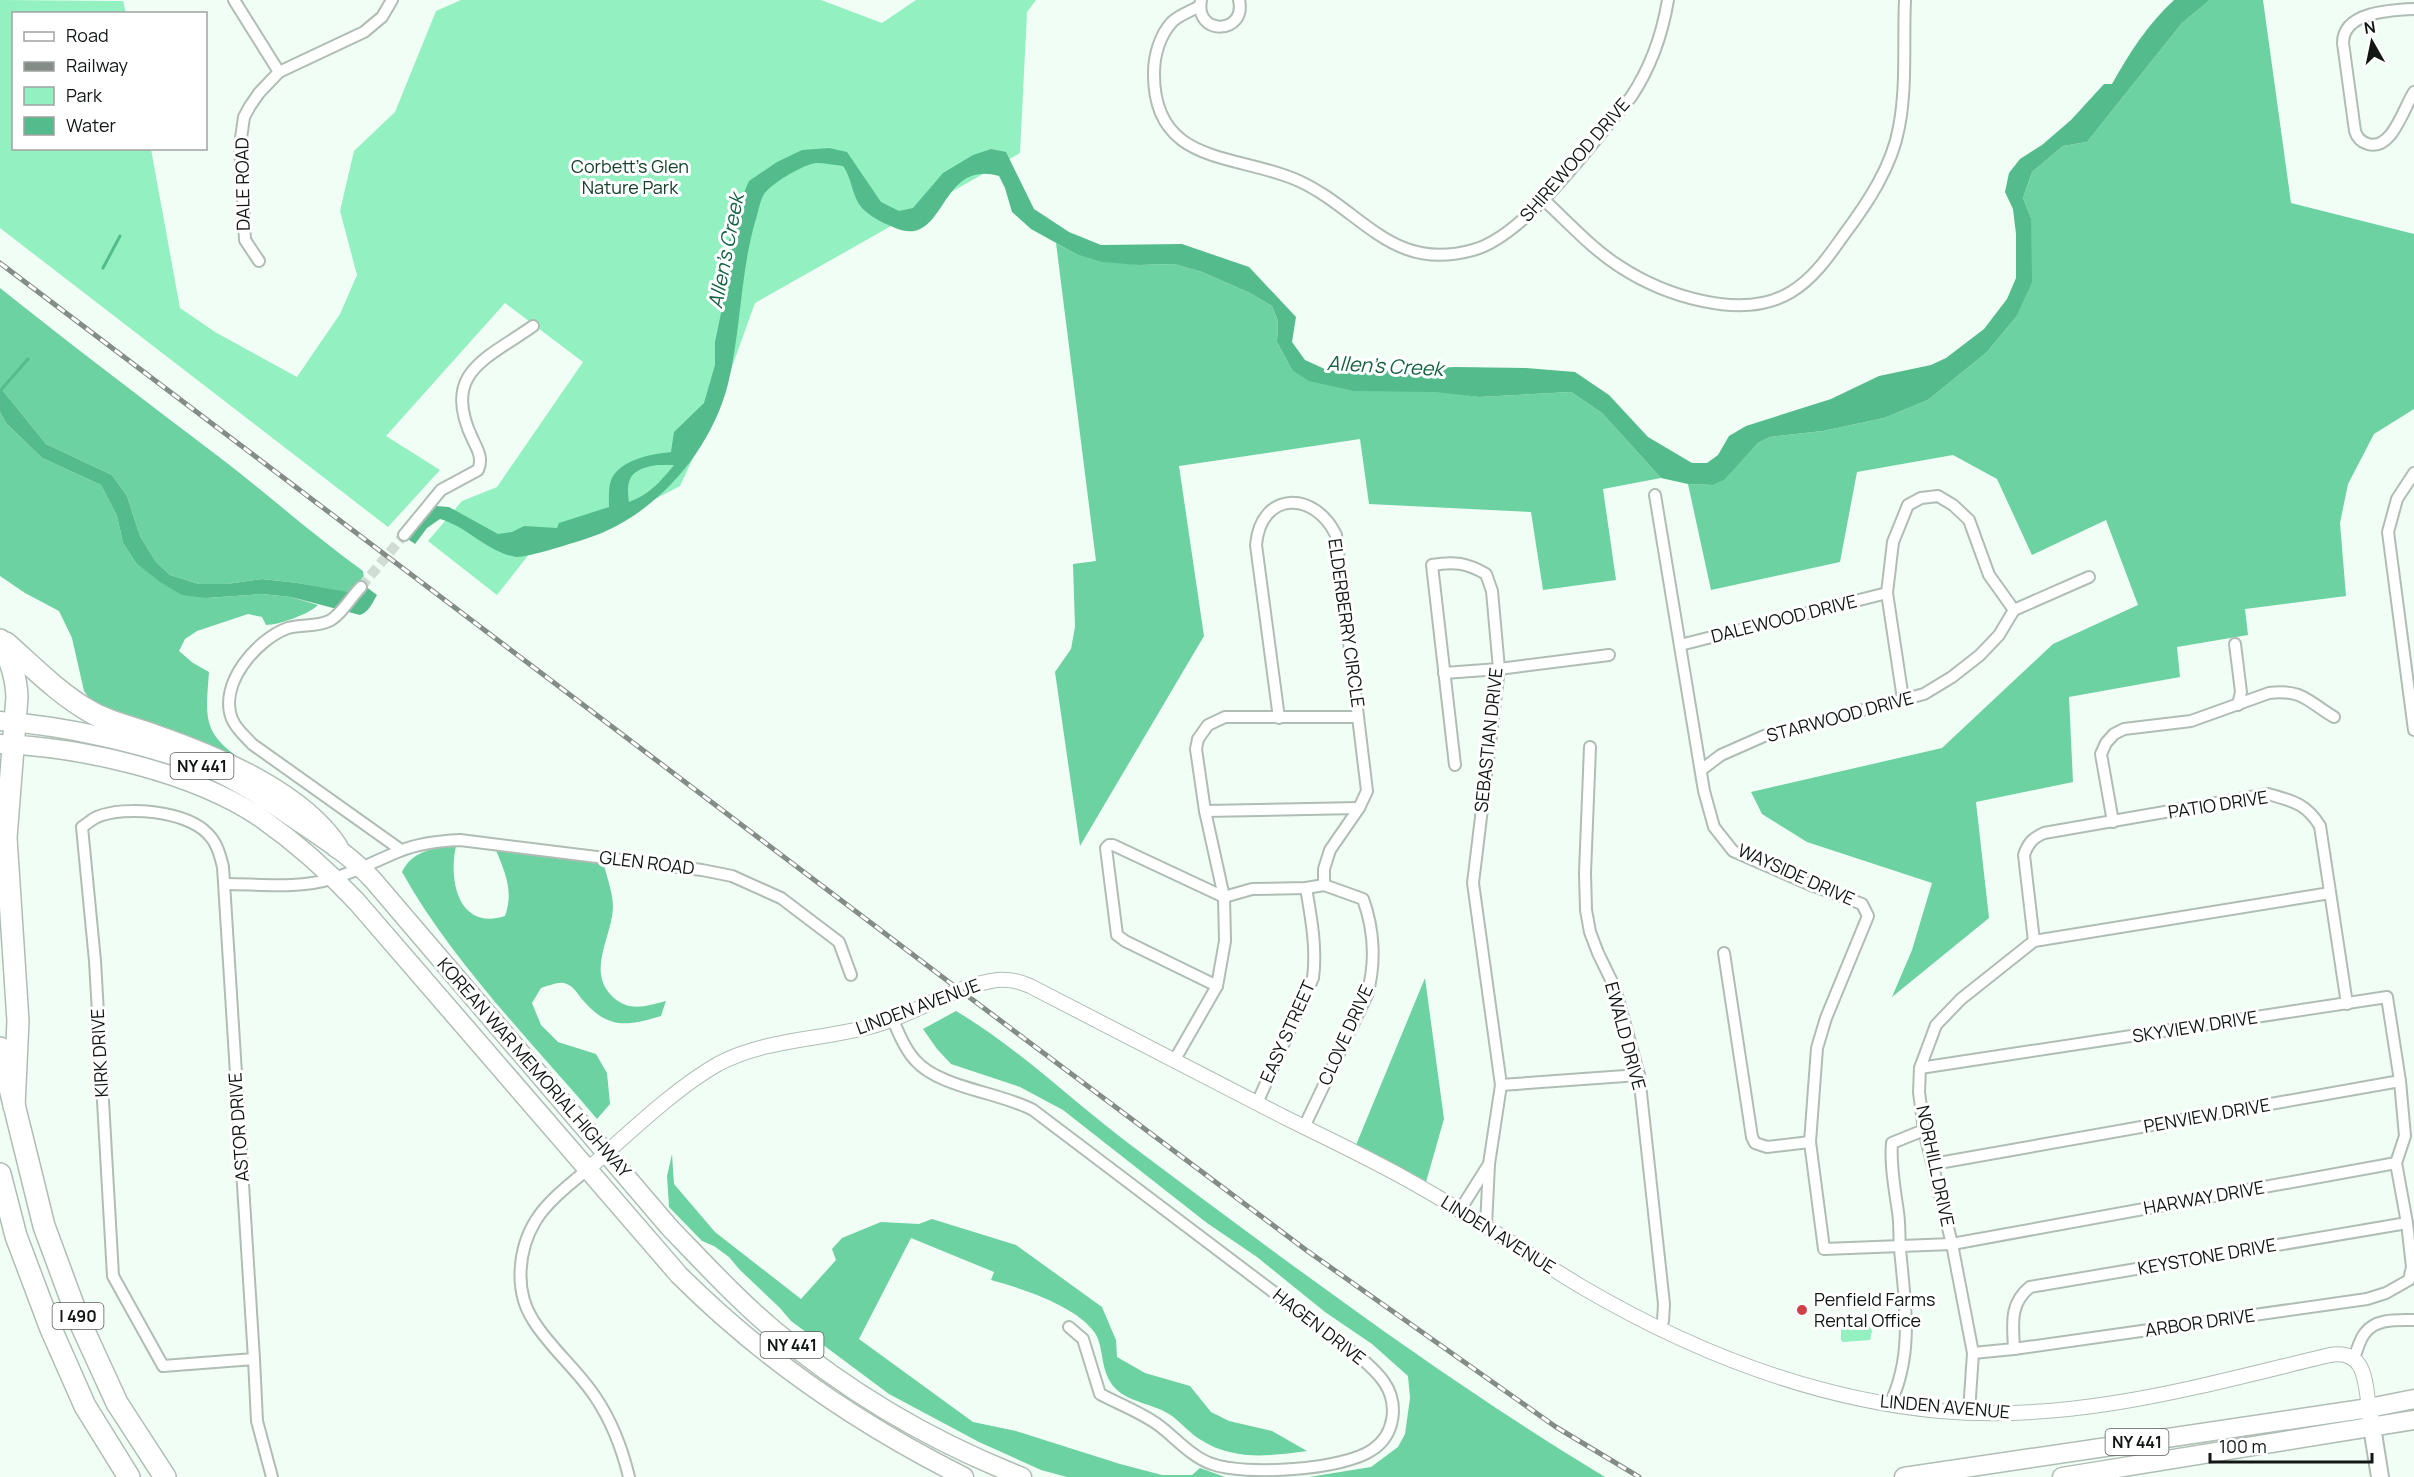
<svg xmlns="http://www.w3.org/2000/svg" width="2414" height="1477" font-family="Manrope,sans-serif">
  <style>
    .green { fill: #92f0c1 }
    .forest { fill: #6cd2a2 }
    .water { fill: #54bc8c; fill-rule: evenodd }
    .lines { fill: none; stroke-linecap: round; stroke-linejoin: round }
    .stream { stroke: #54bc8c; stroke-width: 3 }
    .minor-tunnel { stroke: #d0dbd4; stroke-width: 10; stroke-dasharray: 10 5; stroke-linecap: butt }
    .minor-casing { stroke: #b0bdb5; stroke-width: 14 }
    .tertiary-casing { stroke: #b0bdb5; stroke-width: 16 }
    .secondary-casing { stroke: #b0bdb5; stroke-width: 20 }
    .primary-casing { stroke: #b0bdb5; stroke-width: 21 }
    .motorway-casing { stroke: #b0bdb5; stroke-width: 24 }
    .minor { stroke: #fff; stroke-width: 10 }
    .tertiary { stroke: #fff; stroke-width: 14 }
    .secondary { stroke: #fff; stroke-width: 16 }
    .primary { stroke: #fff; stroke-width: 18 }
    .motorway { stroke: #fff; stroke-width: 21 }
    .rail-casing { stroke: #838c86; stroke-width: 5 }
    .rail { stroke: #fff; stroke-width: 3; stroke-dasharray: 9; stroke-linecap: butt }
    .poi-dot { fill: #d04049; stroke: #fff; stroke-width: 2 }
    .labels { text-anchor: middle; stroke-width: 6; stroke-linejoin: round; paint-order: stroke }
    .shield { fill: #fff; stroke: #595d5a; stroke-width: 1.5 }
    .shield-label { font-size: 16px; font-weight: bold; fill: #121714 }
    .street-label { font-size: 18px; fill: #121714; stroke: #fff }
    .park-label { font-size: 18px; fill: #16422e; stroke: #fff }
    .poi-label { font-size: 18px; fill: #121714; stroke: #fff; text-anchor: start }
    .water-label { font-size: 20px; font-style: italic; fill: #156344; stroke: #fff }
  </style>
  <rect width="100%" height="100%" fill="#f1fef6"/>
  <g class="green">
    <path d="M0,0L123,1L126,13L14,14V148L151,149L180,308L215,332L297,377L340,314L357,275L340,211L354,151L395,112L436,11L461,0H821L882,23L916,0H1036L1027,12L1020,153L755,303L719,403L680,486L609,523L530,553L497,595L428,541L462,501L497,487L583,362L505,303L386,436L440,470L388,527L0,228Z"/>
    <path d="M1868,1324L1872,1331L1870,1340L1843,1342L1841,1340V1327Z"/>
  </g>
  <g class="forest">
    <path d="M2210,0H2263L2291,203L2414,234V409L2374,434L2348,484L2340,523L2346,596L2245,609L2248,635L2177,647L2180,677L2069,697L2073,782L1976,802L1989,918L1892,997L1912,950L1932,883L1807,842L1762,814L1751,792L1942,748L2053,644L2138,605L2106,520L2032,555L1997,479L1953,455L1857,472L1840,562L1711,590L1688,484L1713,485L1723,480L1758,443L1770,437L1823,431L1884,418L1928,400L1987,352L2016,317L2031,218L2023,198L2032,172L2063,146L2087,142L2182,23Z"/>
    <path d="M1056,243L1076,254L1139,265L1174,264L1202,272L1250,293L1272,306L1278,321L1277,342L1292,370L1479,397L1571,392L1602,413L1661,478L1603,489L1616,580L1543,590L1531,512L1369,504L1360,439L1179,466L1204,636L1080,846L1055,672L1071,649L1075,627L1073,564L1096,561Z"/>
    <path d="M0,288C75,348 151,405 227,463C273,499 316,537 363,571L365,586L358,595L298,583L262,579L227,584H199L170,575L156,562L140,536L127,496L112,475L46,444L0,387Z"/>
    <path d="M0,412L6,423L42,458L101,485L117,516L123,543L136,563L207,598L262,594L291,597L318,605C309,614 279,625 266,625L262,617L248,614L197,631L185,639L179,651L193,663L209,672C206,714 201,733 241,759C250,764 263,768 269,777L204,743L96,708L84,691L72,638L59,611L25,593L0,576Z"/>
    <path d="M443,846H456C448,881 459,931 505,916C514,891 505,872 495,848L603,861C606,875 613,892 613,907C612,938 585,972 614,998C630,1012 647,1006 666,1001L661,1016C625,1027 607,1029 581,998C576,991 572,985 564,983C557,982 548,986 541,988L532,1003L541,1025L558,1042L596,1054L607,1073L610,1104L597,1119C530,1040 453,963 402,872C411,854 425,851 443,846Z"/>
    <path d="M1425,978L1444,1119L1426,1182L1356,1145Z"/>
    <path d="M956,1011C1020,1049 1073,1102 1132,1146C1286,1261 1441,1378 1605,1477H1309L1371,1467L1398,1447L1405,1434L1410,1398L1408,1376L1372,1344L1325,1312L1257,1257L1207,1223L1063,1110L1020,1087L951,1064L937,1049L923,1029Z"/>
    <path d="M672,1154L674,1184L715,1232L801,1299L836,1260L832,1249L842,1238L881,1222L919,1224L932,1219L1016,1245L1102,1307L1116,1340L1117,1357L1145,1373L1190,1386L1211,1412L1229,1421L1272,1431L1307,1451C1270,1456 1234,1461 1201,1440C1189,1433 1180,1421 1169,1414C1153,1404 1129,1402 1116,1389C1099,1372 1105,1349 1095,1333C1077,1306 1021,1288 991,1280L994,1272L911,1238L859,1339L973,1422L1016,1431L1120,1464L1162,1475H1192L1200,1468L1225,1477H1067L1041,1470L979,1442L889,1394L791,1321L780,1308L739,1269L729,1257L714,1246L702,1241L669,1207L667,1176Z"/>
  </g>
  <g class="water">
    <path d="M2174,0H2210L2182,23L2087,142L2063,146L2032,172L2023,198L2031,218L2032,282L2016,317L1987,352L1928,400L1884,418L1823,431L1770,437L1758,443L1724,480L1713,485L1688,484L1661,478L1602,413L1571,392L1479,397L1436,392L1354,391L1309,381L1292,370L1277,342L1278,321L1272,306L1250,293L1202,272L1174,264L1139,265L1102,262L1076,254L1031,229L1012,212L1005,188L999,176C937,158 947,252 893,227C881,222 871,217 862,208C852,197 852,178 843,166C834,165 825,163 816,163C804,164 768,185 763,196C759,204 758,214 755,222C740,275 741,331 728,384C712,447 663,506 604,532C591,538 527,558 516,557C487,552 468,527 440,519L427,528L415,544L405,537L429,509L436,506L449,507L498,534L512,532L524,526L557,528L559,523L609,507C609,499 608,486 612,478C622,459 652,454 671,452L674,432L704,403L715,365V342L725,294L729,241L739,204L749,181L777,162L802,150L829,148L847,152L881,202L899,211L913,208L943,173L973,155L991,149L1006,152L1034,209L1069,232L1101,245L1182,244L1249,267L1296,317L1292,342L1305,360L1327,370L1349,372L1455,367L1526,368L1575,372L1609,395L1648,437L1692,463H1707L1718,455L1729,436L1746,426L1831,399L1879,376L1931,365L1946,358L1984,329L2007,299L2016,278V234L2013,209L2005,192L2009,173L2020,159L2042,145L2071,120L2104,84H2112C2130,52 2147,25 2174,0ZM657,465H674C661,481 649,495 629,502C625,476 633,469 657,465Z"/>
    <path d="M0,387L46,444L112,475L127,496L140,536L156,562L170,575L199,584H227L262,579L298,583L358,594L365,586L377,595C373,602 368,613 360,615L291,597L262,594L207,598L182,595L160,582L136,563L123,543L117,516L101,485L42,458L6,423L0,412Z"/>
  </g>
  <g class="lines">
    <g class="stream">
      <path d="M103,268L120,236"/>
      <path d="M0,391L28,359"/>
    </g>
    <path class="minor-tunnel" d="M361,587L404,535"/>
    <g class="minor-casing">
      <g id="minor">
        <path d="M234,0L279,72"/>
        <path d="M1201,0C1194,36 1247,35 1239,0"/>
        <path d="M1200,6C1191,11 1179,15 1172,22C1160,35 1154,55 1154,73C1153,167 1238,153 1299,181C1362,210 1392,273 1473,250C1526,236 1594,140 1631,97C1651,67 1662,36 1668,0"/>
        <path d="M2414,9C2390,10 2343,12 2343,43L2355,131C2357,138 2361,142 2368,144C2392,151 2403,109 2414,92"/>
        <path d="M1544,200C1568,222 1591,248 1619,266C1663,295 1742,322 1791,292C1813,279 1829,256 1843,236C1867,204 1892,167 1899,127C1907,86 1903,42 1905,0"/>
        <path d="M259,261L245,240L240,145L244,117L250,106L259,93L279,72L364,32L382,17L392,0"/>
        <path d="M2414,473L2397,499L2388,532L2414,730"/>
        <path d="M1655,495L1704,791L1714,827L1733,851L1811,885L1862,904L1868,916L1826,1018L1817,1048L1810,1142L1824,1249L1952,1244L2396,1163"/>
        <path d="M404,535L441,490L478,470C483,459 478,450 473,440C440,372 487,359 533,326"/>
        <path d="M361,587C351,597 341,615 329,621C317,627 301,624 288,628C257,639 218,684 232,719C236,729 245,736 252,744L401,850"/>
        <path d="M2235,644L2241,692L2238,705"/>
        <path d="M1680,645L1887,593"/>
        <path d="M1444,673L1499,669L1609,655"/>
        <path d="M1903,699L1887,593L1893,542L1908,505L1921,498L1938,496L1953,505L1969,520L1989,575L2014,610"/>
        <path d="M1279,718L1256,545C1261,490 1315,491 1336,535L1367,791L1359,808L1330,850L1324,869V885"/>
        <path d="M1590,747L1585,873L1586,910L1590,932L1598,953L1615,988L1639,1075L1664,1304L1663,1321L1659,1328"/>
        <path d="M1455,765L1432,565C1454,561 1467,563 1486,574L1492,591L1499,669L1473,883L1501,1085L1489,1164L1460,1210"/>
        <path d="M1701,770L1721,755L1764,736L1924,694L1952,677L1980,655L1999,635L2014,610L2089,577"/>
        <path d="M1205,811L1359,808"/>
        <path d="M2113,822L2101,754L2106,743L2114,734L2124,729L2191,721L2269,693C2303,689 2307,701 2334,717"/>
        <path d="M225,884C259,884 298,889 331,879C356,872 377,860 400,851C419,843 439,841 460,840L702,870L732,876L781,898L839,942L851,975"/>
        <path d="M1224,897L1252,889L1306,888L1324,885L1363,899C1374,929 1376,963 1367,995L1304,1127"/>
        <path d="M2034,941L2024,855C2028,843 2033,838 2044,833L2268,794C2292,801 2306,803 2320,826L2347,1004"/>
        <path d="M1724,953L1752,1137L1755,1143L1767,1147L1810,1142"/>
        <path d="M1217,986L1125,941L1117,935L1106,848L1109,845H1113L1224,897"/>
        <path d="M893,1020C899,1034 905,1049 915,1060C939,1088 1000,1092 1033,1110L1362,1359C1370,1366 1378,1373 1384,1382C1399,1404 1395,1435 1372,1450C1343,1470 1245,1476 1212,1464C1191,1457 1174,1436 1157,1424C1140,1412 1119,1404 1100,1394L1083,1339L1069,1327"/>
        <path d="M1174,1061L1217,986L1225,941L1224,897L1205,811L1196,749L1198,739L1208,725L1225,717H1358"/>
        <path d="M1920,1068L2387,997L2400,1081L2405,1136L2396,1163L2407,1223L2412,1267L2409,1280L2386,1293L2367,1299L2014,1349L1973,1353"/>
        <path d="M1501,1085L1639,1075"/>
        <path d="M1257,1103L1313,978C1317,948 1311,917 1306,888"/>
        <path d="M1933,1164L2400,1081"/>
        <path d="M588,1169C570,1184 548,1201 536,1220C518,1249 514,1291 533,1320C550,1348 578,1370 596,1398C612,1422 622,1448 629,1477"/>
        <path d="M1486,1226L1489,1164"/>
        <path d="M2014,1349C2013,1324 2009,1304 2030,1287L2407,1223"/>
        <path d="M254,1359L163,1366L113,1276L95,961L82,827C87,824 92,819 97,817C125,805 187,811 208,834C217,843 220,855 223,867L254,1359L257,1421L272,1477"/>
        <path d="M2353,1359C2358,1350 2359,1340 2365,1333C2376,1318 2398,1320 2414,1320"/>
        <path d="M1890,1404C1914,1354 1905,1303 1900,1249C1899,1237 1900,1225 1898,1212C1895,1190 1890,1166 1892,1143L1924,1130"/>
        <path d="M1969,1412L1973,1353L1952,1244L1924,1130L1919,1092L1920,1068L1936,1025L1961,999L2034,941L2330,893"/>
      </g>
    </g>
    <g class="tertiary-casing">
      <path id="tertiary" d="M588,1169C627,1135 674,1089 718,1064C767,1038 825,1040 876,1025C915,1014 951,988 991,981C1005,978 1017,980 1030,986C1114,1030 1198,1073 1282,1116C1324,1137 1367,1157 1408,1180C1468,1213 1524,1252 1582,1287C1693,1352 1812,1399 1940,1411C2075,1423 2200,1386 2330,1355C2366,1349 2365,1382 2369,1408"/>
    </g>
    <g class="secondary-casing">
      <path id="secondary" d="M2369,1408L2380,1477"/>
    </g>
    <g class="primary-casing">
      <g id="primary">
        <path d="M0,721C66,726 147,744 208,768C241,782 272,804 302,824C327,841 352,857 373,880L670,1228C704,1263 737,1299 775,1331C848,1392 933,1442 1022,1477"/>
        <path d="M0,744C81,747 193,772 261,818C295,842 328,871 357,902L679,1275C763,1359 858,1424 964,1477"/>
        <path d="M1904,1477L2369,1408L2414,1399"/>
        <path d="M2062,1477L2414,1420"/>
      </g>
    </g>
    <g class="motorway-casing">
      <g id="motorway">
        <path d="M0,640C10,659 16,675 17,697L6,838L18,1021L14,1106"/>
        <path d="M6,643C33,667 59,694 91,712C110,723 135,728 156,736C216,757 301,792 337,847"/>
        <path d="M0,1048L44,1226L78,1318L117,1403L165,1477"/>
        <path d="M0,1174L16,1236L51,1329L85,1406L129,1477"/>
      </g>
    </g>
    <use href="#minor" class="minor"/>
    <use href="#tertiary" class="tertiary"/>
    <use href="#secondary" class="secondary"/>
    <use href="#primary" class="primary"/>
    <use href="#motorway" class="motorway"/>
    <g class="rail-casing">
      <path id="rail" d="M0,263L953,985L1306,1250L1556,1427L1639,1477"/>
    </g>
    <use href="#rail" class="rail"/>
  </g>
  <circle class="poi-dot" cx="1802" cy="1310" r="6"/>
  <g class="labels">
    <g class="shield">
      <rect x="170.5" y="753" width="63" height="26" rx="4.5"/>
      <rect x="52.5" y="1303" width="51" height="26" rx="4.5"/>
      <rect x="760.5" y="1332" width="63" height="26" rx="4.5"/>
      <rect x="2105.5" y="1429" width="63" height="26" rx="4.5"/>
    </g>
    <g class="shield-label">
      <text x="202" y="772">NY 441</text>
      <text x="78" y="1322">I 490</text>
      <text x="792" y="1351">NY 441</text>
      <text x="2137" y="1448">NY 441</text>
    </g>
    <g class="street-label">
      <text transform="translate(1575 160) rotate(-49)" y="6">SHIREWOOD DRIVE</text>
      <text transform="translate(243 184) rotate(-91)" y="6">DALE ROAD</text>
      <text transform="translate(1784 619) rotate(-14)" y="6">DALEWOOD DRIVE</text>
      <text transform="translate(1346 623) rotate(82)" y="6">ELDERBERRY CIRCLE</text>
      <text transform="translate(1840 717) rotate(-15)" y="6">STARWOOD DRIVE</text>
      <text transform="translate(1489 740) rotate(-84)" y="6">SEBASTIAN DRIVE</text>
      <text transform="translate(2218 805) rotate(-9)" y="6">PATIO DRIVE</text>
      <text transform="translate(647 863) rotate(7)" y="6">GLEN ROAD</text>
      <text transform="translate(1796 875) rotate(24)" y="6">WAYSIDE DRIVE</text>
      <text transform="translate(918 1007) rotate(-20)" y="6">LINDEN AVENUE</text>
      <text transform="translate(2195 1027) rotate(-9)" y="6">SKYVIEW DRIVE</text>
      <text transform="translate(1288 1032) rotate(-66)" y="6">EASY STREET</text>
      <text transform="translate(1346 1035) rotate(-66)" y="6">CLOVE DRIVE</text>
      <text transform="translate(1625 1036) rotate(75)" y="6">EWALD DRIVE</text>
      <text transform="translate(100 1053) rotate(-93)" y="6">KIRK DRIVE</text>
      <text transform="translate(534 1068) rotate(49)" y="6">KOREAN WAR MEMORIAL HIGHWAY</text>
      <text transform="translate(2207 1116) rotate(-10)" y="6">PENVIEW DRIVE</text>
      <text transform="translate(239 1127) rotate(-94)" y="6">ASTOR DRIVE</text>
      <text transform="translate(1935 1166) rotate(78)" y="6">NORHILL DRIVE</text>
      <text transform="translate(2204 1198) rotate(-10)" y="6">HARWAY DRIVE</text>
      <text transform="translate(1498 1235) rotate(32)" y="6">LINDEN AVENUE</text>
      <text transform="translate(2207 1257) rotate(-10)" y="6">KEYSTONE DRIVE</text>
      <text transform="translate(2200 1323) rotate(-8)" y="6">ARBOR DRIVE</text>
      <text transform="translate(1319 1327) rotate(38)" y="6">HAGEN DRIVE</text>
      <text transform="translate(1945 1407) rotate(5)" y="6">LINDEN AVENUE</text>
    </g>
    <g class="park-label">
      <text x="630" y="173">Corbett's Glen<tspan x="630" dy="21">Nature Park</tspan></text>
    </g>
    <g class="poi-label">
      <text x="1814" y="1306">Penfield Farms<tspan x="1814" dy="21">Rental Office</tspan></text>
    </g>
    <g class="water-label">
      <text transform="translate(726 251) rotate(-79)" y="7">Allen's Creek</text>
      <text transform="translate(1385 366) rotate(3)" y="7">Allen's Creek</text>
    </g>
  </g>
  <rect x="12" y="12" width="195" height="138" fill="#ffffff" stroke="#a0a2a1" stroke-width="1.5"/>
  <rect x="24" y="32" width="30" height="9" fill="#ffffff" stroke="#a0a2a1" stroke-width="1.5"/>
  <text x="66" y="42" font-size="18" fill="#121714">Road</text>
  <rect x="24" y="62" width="30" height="9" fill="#838c86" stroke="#a0a2a1" stroke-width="1.5"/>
  <text x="66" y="72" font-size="18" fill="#121714">Railway</text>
  <rect x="24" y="87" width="30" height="18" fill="#92f0c1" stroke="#a0a2a1" stroke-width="1.5"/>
  <text x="66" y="102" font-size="18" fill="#121714">Park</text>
  <rect x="24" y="117" width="30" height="18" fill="#54bc8c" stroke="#a0a2a1" stroke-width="1.5"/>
  <text x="66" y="132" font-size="18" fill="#121714">Water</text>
  <g transform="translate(2372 42) rotate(351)" stroke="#ffffff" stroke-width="4.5" paint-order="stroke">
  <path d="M0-4.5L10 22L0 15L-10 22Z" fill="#121714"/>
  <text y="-9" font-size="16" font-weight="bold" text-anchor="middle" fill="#121714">N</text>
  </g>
  <path d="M2210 1453v9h162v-9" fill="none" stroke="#121714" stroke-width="3"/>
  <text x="2219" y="1453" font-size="18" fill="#121714" stroke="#ffffff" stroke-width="4.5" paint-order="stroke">100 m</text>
</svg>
